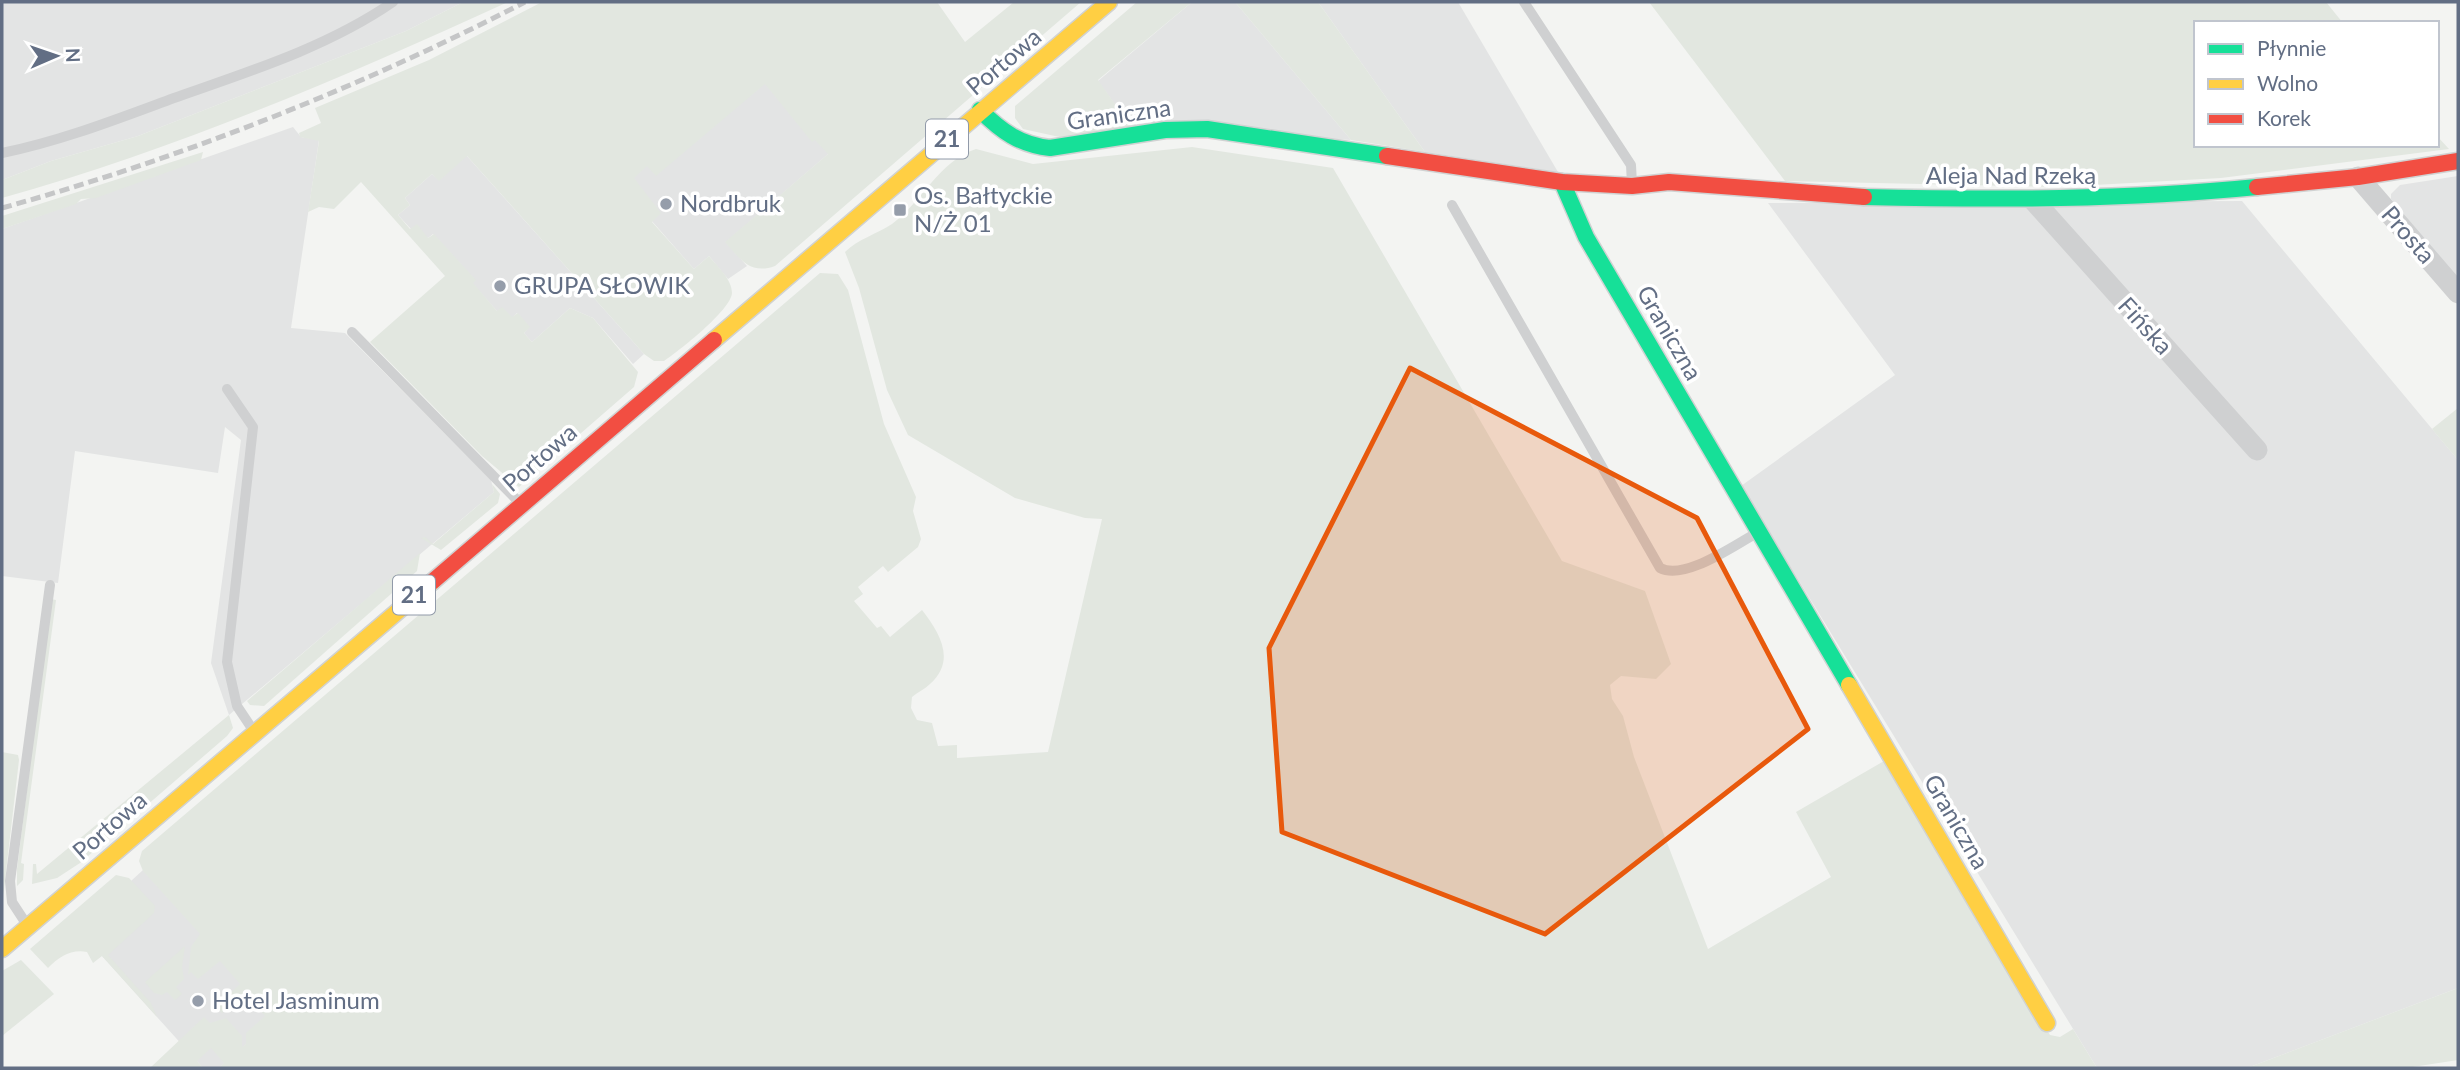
<svg xmlns="http://www.w3.org/2000/svg" width="2460" height="1070" font-family="Lato,sans-serif">
  <style>
    .built { fill: #e3e4e4 }
    .green { fill: #e2e7e0 }
    .lines { fill: none; stroke-linecap: round; stroke-linejoin: round }
    .fast-casing { stroke: #d0d2d2; stroke-width: 19 }
    .slow-casing { stroke: #d0d2d2; stroke-width: 19 }
    .jam-casing { stroke: #d0d2d2; stroke-width: 19 }
    .lane { stroke: #cfd0d1; stroke-width: 10 }
    .street { stroke: #cfd0d1; stroke-width: 21 }
    .fast { stroke: #16e098; stroke-width: 16 }
    .slow { stroke: #ffcf43; stroke-width: 16 }
    .jam { stroke: #f24e42; stroke-width: 16 }
    .rail { stroke: #c5c6c7; stroke-width: 5; stroke-dasharray: 10 5; stroke-linecap: butt }
    .marked { fill: #e8590c; fill-opacity: 0.2; stroke: #e8590c; stroke-width: 5; stroke-linejoin: round }
    .poi-dot { fill: #959daa; stroke: #fff; stroke-width: 2.5 }
    .labels { text-anchor: middle; stroke-width: 7; stroke-linejoin: round; paint-order: stroke }
    .shield { fill: #fff; stroke: #919aa9; stroke-width: 2 }
    .shield-label { font-size: 23px; font-weight: bold; fill: #626e84 }
    .street-label { font-size: 24px; fill: #626e84; stroke: #fff }
    .poi-label { font-size: 24px; fill: #626e84; stroke: #fff; text-anchor: start }
  </style>
  <rect width="100%" height="100%" fill="#f3f4f2"/>
  <g class="built">
    <path d="M2,2H463L406,31L138,136L51,161L2,180Z"/>
    <path d="M1192,2H1235L1351,140L1132,128L1098,81Z"/>
    <path d="M1318,2H1458L1558,172L1425,152Z"/>
    <path d="M758,57L835,148L726,242L747,266L728,279L709,256L694,269L615,179Z"/>
    <path d="M293,127L301,137L319,140L291,328L345,333L491,480L494,492L229,715L211,663L241,440L225,427L218,473L75,451L58,583L2,576V229Z"/>
    <path d="M466,155L644,354L633,364L593,318L570,308L532,342L524,333L529,327L517,313L512,318L497,311L472,283L475,280L433,234L428,238L411,229L398,215L410,205L405,198L432,174L439,180Z"/>
    <path d="M2458,176V281L2391,199V194L2400,185Z"/>
    <path d="M2242,201L2458,460V988L2247,1068H2097L1741,486L1895,375L1768,203Z"/>
    <path d="M143,870L277,1017L219,1068H203L102,956L154,906L131,881Z"/>
  </g>
  <g class="green">
    <path d="M463,2H508C344,77 175,150 2,198V180L51,161L138,136L406,31Z"/>
    <path d="M542,2H937L965,42L1014,2H1081L775,266C750,275 740,259 725,242L828,154L815,140L812,142L765,84L656,176L647,166L634,178L661,213L652,222L694,269L709,256C717,266 732,279 732,293C731,310 679,351 664,361H654L644,354L467,156L439,181L432,174L405,198L410,205L398,215L410,229L417,224L428,238L434,234L476,280L473,283L497,311L502,307L512,317L518,313L530,327L524,333L532,342L570,308L593,318L638,372L634,387L519,487L482,456L370,342L445,276L361,182L334,209L319,207L308,212L319,141L300,137L299,133L321,123L315,108L429,60Z"/>
    <path d="M1137,2H1192L1098,80L1132,128L1064,138L1023,129L1015,118V106Z"/>
    <path d="M1235,2H1318L1425,152L1351,140Z"/>
    <path d="M1649,2H2326L2343,23H2196V145H2437V136L2449,149L2221,178L2058,187L1785,181Z"/>
    <path d="M1192,147L1333,168L1562,561L1645,591L1671,664L1656,679L1621,676L1610,685L1612,699L1623,716L1634,757L1708,949L1831,877L1796,812L1884,761L2050,1035L2060,1037L2073,1029L2097,1068H219L224,1063L211,1048L197,1061L203,1068H150L204,1017L210,1023L226,1018L242,1036V1047L246,1044V1033L265,1016L245,993L222,1013L216,1007L240,984L220,961L198,979L191,972L188,975L191,947L200,934L143,871L139,861L142,851L820,273L838,274L848,290L884,424L916,497L913,511L921,539L918,547L888,572L883,566L858,587L863,594L854,601L877,628L881,626L890,637L922,610C939,632 957,660 930,684C925,689 918,692 912,697L911,708L917,720L932,723L938,746L957,745V758L1048,752L1102,519L1085,518L1015,498L908,435L887,390L859,288L845,252C858,239 877,234 892,224C921,203 940,160 976,149L1033,164Z"/>
    <path d="M203,152L201,160L96,198L81,199L76,204L2,229V216Z"/>
    <path d="M2458,408V460L2432,429Z"/>
    <path d="M492,484L500,494L498,503L441,550L421,538L425,537L433,544L494,492Z"/>
    <path d="M420,553L417,571L264,706L250,705L247,701Z"/>
    <path d="M51,599L56,600L21,863L24,864L23,880L17,886V869Z"/>
    <path d="M229,715L233,728L227,736L80,863L57,878L32,884L33,864H36L37,874Z"/>
    <path d="M2,752L18,755L19,760L2,906Z"/>
    <path d="M116,875L129,878L155,906L154,913L108,955L151,1003L157,1017L102,956L93,963L87,952C71,949 59,957 48,968L30,949Z"/>
    <path d="M185,946L182,967L184,979L176,987L182,994L175,1000L167,992L162,995L154,993L145,982Z"/>
    <path d="M21,960L54,994L2,1036V971Z"/>
    <path d="M2458,988V1060L2406,1068H2247Z"/>
  </g>
  <g class="lines">
    <g class="fast-casing">
      <g id="fast">
        <path d="M980,110C1001,131 1020,145 1050,148L1165,130L1207,129L1387,156"/>
        <path d="M1562,182L1586,237L1849,685"/>
        <path d="M1864,197C1996,200 2125,200 2257,187"/>
      </g>
    </g>
    <g class="slow-casing">
      <g id="slow">
        <path d="M714,340L1109,2"/>
        <path d="M1849,685L2047,1023"/>
        <path d="M2,949L432,582"/>
      </g>
    </g>
    <g class="jam-casing">
      <g id="jam">
        <path d="M1387,156L1562,182L1632,186L1669,182L1864,197"/>
        <path d="M2257,187L2358,177L2458,161"/>
        <path d="M432,582L714,340"/>
      </g>
    </g>
    <g class="lane">
      <path d="M1524,2L1631,165L1632,184"/>
      <path d="M2,153C61,141 117,119 174,98C248,72 328,47 393,2"/>
      <path d="M1452,205L1660,568C1685,581 1734,545 1757,533"/>
      <path d="M352,332L519,502"/>
      <path d="M227,389L253,427L227,662L237,706L253,730"/>
      <path d="M27,925L12,902L10,881L50,585"/>
    </g>
    <g class="street">
      <path d="M2358,177L2458,293"/>
      <path d="M2034,201L2257,450"/>
    </g>
    <use href="#fast" class="fast"/>
    <use href="#slow" class="slow"/>
    <use href="#jam" class="jam"/>
    <path class="rail" d="M2,208C182,158 359,88 525,2"/>
  </g>
  <path class="marked" d="M1410,368L1697,518L1808,729L1545,934L1282,832L1269,648Z"/>
  <g class="poi-dot">
    <circle cx="666" cy="204" r="7"/>
    <rect x="893" y="203" width="14" height="14" rx="3.5"/>
    <circle cx="500" cy="286" r="7"/>
    <circle cx="198" cy="1001" r="7"/>
  </g>
  <g class="labels">
    <g class="shield">
      <rect x="926" y="119.5" width="42" height="39" rx="5"/>
      <rect x="393" y="575.5" width="42" height="39" rx="5"/>
    </g>
    <g class="shield-label">
      <text x="947" y="147">21</text>
      <text x="414" y="603">21</text>
    </g>
    <g class="street-label">
      <text transform="translate(1004 62) rotate(-40)" y="8">Portowa</text>
      <text transform="translate(1119 115) rotate(-8)" y="8">Graniczna</text>
      <text x="2011" y="184">Aleja Nad Rzeką</text>
      <text transform="translate(2408 235) rotate(49)" y="8">Prosta</text>
      <text transform="translate(2145 326) rotate(48)" y="8">Fińska</text>
      <text transform="translate(1669 333) rotate(60)" y="8">Graniczna</text>
      <text transform="translate(540 458) rotate(-41)" y="8">Portowa</text>
      <text transform="translate(1956 822) rotate(60)" y="8">Graniczna</text>
      <text transform="translate(110 826) rotate(-41)" y="8">Portowa</text>
    </g>
    <g class="poi-label">
      <text x="914" y="204">Os. Bałtyckie<tspan x="914" dy="28">N/Ż 01</tspan></text>
      <text x="680" y="212">Nordbruk</text>
      <text x="514" y="294">GRUPA SŁOWIK</text>
      <text x="212" y="1009">Hotel Jasminum</text>
    </g>
  </g>
  <rect width="2460" height="1070" fill="none" stroke="#626e84" stroke-width="7"/>
  <rect x="2194" y="21" width="245" height="126" fill="#ffffff" stroke="#c0c5ce" stroke-width="2"/>
  <rect x="2208" y="44" width="35" height="10" fill="#16e098" stroke="#c0c5ce" stroke-width="2"/>
  <text x="2257" y="56" font-size="21" fill="#626e84">Płynnie</text>
  <rect x="2208" y="79" width="35" height="10" fill="#ffcf43" stroke="#c0c5ce" stroke-width="2"/>
  <text x="2257" y="91" font-size="21" fill="#626e84">Wolno</text>
  <rect x="2208" y="114" width="35" height="10" fill="#f24e42" stroke="#c0c5ce" stroke-width="2"/>
  <text x="2257" y="126" font-size="21" fill="#626e84">Korek</text>
  <g transform="translate(56 56) rotate(88)" stroke="#ffffff" stroke-width="5" paint-order="stroke">
  <path d="M0-5L12 26L0 18L-12 26Z" fill="#626e84"/>
  <text y="-10" font-size="19" font-weight="bold" text-anchor="middle" fill="#626e84">N</text>
  </g>
</svg>
